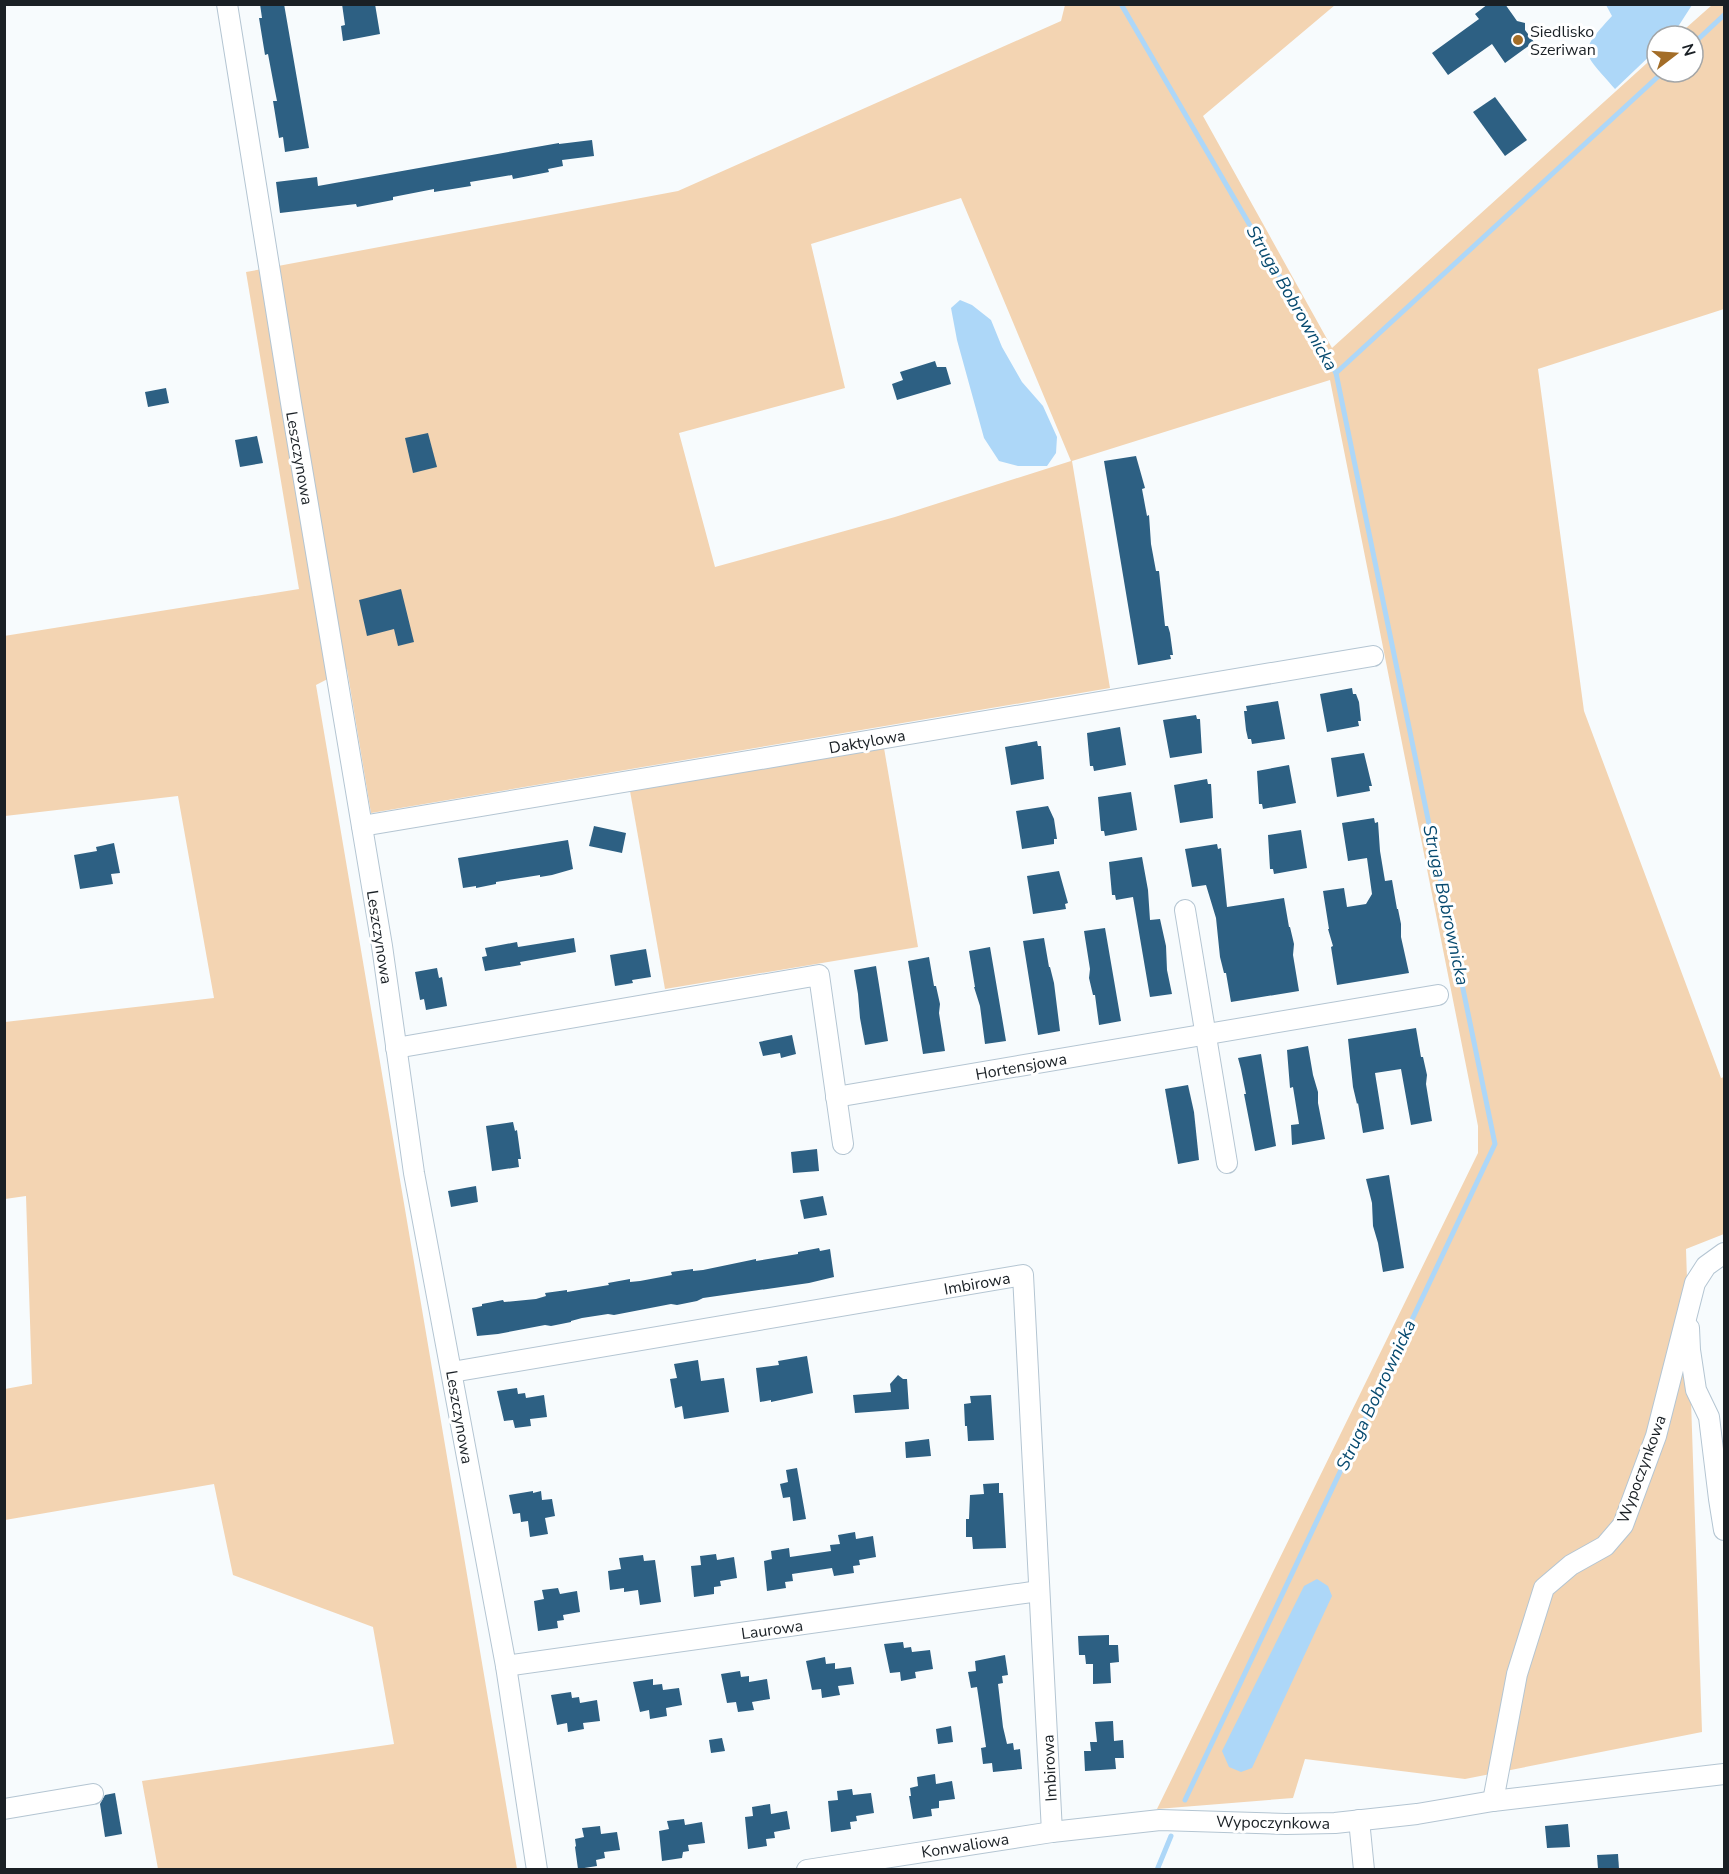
<svg xmlns="http://www.w3.org/2000/svg" width="1729" height="1874" font-family="'Nunito Sans',sans-serif">
  <style>
    .green { fill: #f3d4b2; fill-rule: evenodd }
    .water { fill: #add7f8 }
    .lines { fill: none; stroke-linecap: round; stroke-linejoin: round }
    .stream { stroke: #add7f8; stroke-width: 5 }
    .building { fill: #2d6083 }
    .minor-casing { stroke: #b4c5d2; stroke-width: 22 }
    .minor { stroke: #fff; stroke-width: 20 }
    .poi-dot { fill: #a36d27; stroke: #fff; stroke-width: 2 }
    .labels { text-anchor: middle; stroke-width: 6; stroke-linejoin: round; paint-order: stroke }
    .poi-label { font-size: 16px; fill: #1a2025; stroke: #fff; text-anchor: start }
    .street-label { font-size: 16px; fill: #1a2025; stroke: #fff }
    .water-label { font-size: 18px; font-style: italic; fill: #074a6f; stroke: #fff }
  </style>
  <rect width="100%" height="100%" fill="#f7fbfd"/>
  <g class="green">
    <path d="M1065,5H1335L1203,116L1332,348L1657,54V72H1693V36H1677L1712,5H1724V309L1538,369L1584,711L1721,1078L1724,1077V1234L1686,1249L1702,1732L1465,1779L1305,1759L1293,1798L1157,1809L1478,1153V1126L1330,380L1072,461L1110,688L371,813L347,669L316,685L517,1869H158L142,1781L394,1744L373,1627L233,1575L214,1484L5,1520V1389L32,1384L26,1196L5,1199V1022L214,998L178,796L5,816L4,636L299,589L246,272L678,191L1061,21ZM961,198L1071,461L895,517L715,567L679,433L845,388L811,244Z"/>
    <path d="M884,748L918,947L665,989L630,791Z"/>
  </g>
  <g class="water">
    <path d="M1606,5H1692L1674,33L1671,36H1657V49L1615,89C1583,51 1576,55 1612,16Z"/>
    <path d="M960,300L972,305L991,320L1002,347L1022,382L1043,406L1057,437L1056,453L1047,466H1018L999,461L984,438L957,340L951,308Z"/>
    <path d="M1317,1579L1328,1586L1332,1596L1252,1768L1241,1772L1229,1767L1222,1751L1304,1586Z"/>
  </g>
  <g class="lines">
    <g class="stream">
      <path d="M1121,4L1336,373L1495,1144L1185,1800"/>
      <path d="M1693,44L1724,15"/>
      <path d="M1336,373L1663,72"/>
      <path d="M1157,1870L1171,1836"/>
    </g>
  </g>
  <g class="building">
    <path d="M260,4H284L309,148L285,152L283,137L279,138L273,101H277L274,86L268,54L265,55L259,18H262Z"/>
    <path d="M342,4H375L380,34L343,41L341,26L345,25Z"/>
    <path d="M1488,4H1505L1517,21L1525,23V30L1534,42L1505,63L1492,44L1448,75L1432,53L1479,19L1475,14Z"/>
    <path d="M1495,97L1527,140L1505,156L1473,112Z"/>
    <path d="M592,140L594,156L562,160L563,166L548,169L549,172L513,179L512,175L470,182L471,186L434,192V189L393,197V200L357,207L356,204L280,213L276,182L317,177L318,186L559,143V144Z"/>
    <path d="M935,361L937,367H946L951,384L897,400L892,384L903,380L900,372Z"/>
    <path d="M166,388L169,403L148,407L145,392Z"/>
    <path d="M428,433L437,467L413,473L405,438Z"/>
    <path d="M257,436L263,463L240,467L235,440Z"/>
    <path d="M1136,456L1145,488L1142,489L1147,516L1149,515L1151,544L1156,571H1159L1165,626H1168L1170,633L1173,655H1170L1171,659L1138,665L1104,461Z"/>
    <path d="M401,589L414,642L398,646L394,629L367,636L359,600Z"/>
    <path d="M1352,688L1353,694H1356L1359,702L1361,721H1358L1359,726L1327,732L1320,694Z"/>
    <path d="M1278,701L1285,739L1252,744L1251,739H1248L1246,730L1244,711H1247L1246,706Z"/>
    <path d="M1196,715L1197,719H1200L1202,753L1170,758L1163,720Z"/>
    <path d="M1120,727L1126,765L1094,771L1093,766H1090L1087,733Z"/>
    <path d="M1037,741L1038,746H1041L1044,779L1011,785L1005,747Z"/>
    <path d="M1364,753L1372,786H1369L1370,791L1337,797L1331,758Z"/>
    <path d="M1289,765L1296,803L1263,809L1262,804H1259L1257,771Z"/>
    <path d="M1207,779L1208,784H1211L1213,818L1180,823L1174,785Z"/>
    <path d="M1131,792L1137,830L1105,836L1104,831H1101L1098,797Z"/>
    <path d="M1048,806L1054,819L1057,839H1054V844L1022,849L1016,811Z"/>
    <path d="M1374,818L1375,823L1378,822L1380,851L1385,881L1392,880L1397,909H1398L1401,924V937L1409,973L1337,985L1331,947L1333,946L1328,929H1329L1323,891L1344,888L1347,907L1366,904L1372,894L1367,858L1348,861L1342,823Z"/>
    <path d="M594,826L626,833L622,853L589,846Z"/>
    <path d="M1301,830L1307,868L1274,874L1273,869H1270L1268,835Z"/>
    <path d="M568,840L573,869L552,875L540,877V875L496,882V884L476,888V886L463,888L458,858Z"/>
    <path d="M114,843L120,873L111,874L113,884L80,889L74,855L97,851L96,847Z"/>
    <path d="M1217,844L1218,849L1221,848L1227,907L1284,898L1289,927H1290L1294,944L1293,955L1299,991L1231,1002L1226,973H1224L1220,957L1216,918L1206,885L1192,887L1185,849Z"/>
    <path d="M1142,857L1148,890L1150,920L1160,919L1166,946L1167,970L1172,994L1150,997L1133,897L1116,900L1115,895H1112L1109,862Z"/>
    <path d="M1059,871L1068,903L1065,904L1066,909L1033,914L1027,876Z"/>
    <path d="M1105,928L1121,1021L1099,1025L1095,995H1093L1089,978L1090,969L1084,931Z"/>
    <path d="M574,938L576,952L520,962L521,965L485,971L482,957L487,956L485,948L517,942L518,947Z"/>
    <path d="M1044,938L1049,967H1050L1054,983L1060,1031L1038,1035L1023,941Z"/>
    <path d="M990,947L1006,1041L985,1044L980,1006L974,987H975L969,951Z"/>
    <path d="M646,949L651,977L632,980L633,983L615,986L610,955Z"/>
    <path d="M929,957L934,986H936L940,1004L939,1013L945,1051L923,1054L908,961Z"/>
    <path d="M876,966L888,1041L865,1045L860,1018L858,994L854,970Z"/>
    <path d="M437,968L439,978L442,977L447,1006L426,1010L424,999L420,1000L415,972Z"/>
    <path d="M1416,1028L1421,1057H1423L1427,1075L1426,1084L1432,1121L1411,1125L1401,1069L1375,1073L1384,1129L1363,1133L1358,1103L1357,1104L1353,1087L1348,1039Z"/>
    <path d="M792,1035L796,1054L781,1058L780,1053L763,1056L759,1042Z"/>
    <path d="M1308,1046L1313,1075L1318,1092V1103L1325,1139L1292,1145L1291,1125L1299,1124L1293,1087L1290,1088L1287,1050Z"/>
    <path d="M1261,1054L1276,1146L1255,1151L1244,1094H1246L1241,1069L1238,1058Z"/>
    <path d="M1188,1085L1194,1112L1199,1160L1178,1164L1165,1089Z"/>
    <path d="M513,1122L515,1131L517,1130L521,1159H518L519,1167L492,1171L486,1126Z"/>
    <path d="M817,1149L819,1171L793,1173L791,1152Z"/>
    <path d="M1389,1175L1404,1268L1383,1272L1378,1243L1373,1226L1372,1203L1366,1179Z"/>
    <path d="M476,1186L478,1202L451,1207L448,1191Z"/>
    <path d="M823,1196L827,1215L804,1219L800,1200Z"/>
    <path d="M819,1248L820,1251L830,1249L834,1277L809,1283L703,1298L697,1301L677,1305L671,1304L614,1315L608,1314L582,1318L571,1321V1322L551,1326L545,1325L498,1334L477,1336L472,1308L482,1306V1304L503,1300L504,1302L536,1299L546,1296L545,1293L567,1290V1292L609,1285L608,1283L630,1279V1282L640,1281L672,1275L671,1272L693,1269V1271L703,1270L756,1259V1261L798,1254V1252Z"/>
    <path d="M807,1356L813,1393L771,1402V1400L760,1402L756,1368L779,1365L778,1361Z"/>
    <path d="M698,1360L701,1381L724,1378L729,1412L684,1419L682,1406L675,1408L670,1379L677,1378L674,1364Z"/>
    <path d="M898,1375L903,1379H907L909,1409L855,1413L853,1395L891,1392L890,1384Z"/>
    <path d="M517,1388L518,1394L525,1393L526,1398L544,1395L547,1417L530,1419L531,1426L515,1428L513,1420L504,1421L497,1391Z"/>
    <path d="M991,1395L994,1440L968,1441L967,1426H965L964,1404L971,1403L970,1396Z"/>
    <path d="M929,1439L931,1456L906,1458L905,1442Z"/>
    <path d="M797,1468L806,1519L793,1521L790,1497L783,1498L780,1484L788,1482L786,1470Z"/>
    <path d="M999,1483V1493H1003L1006,1548L973,1549L972,1537H966V1519H969L970,1495L984,1494L983,1484Z"/>
    <path d="M533,1491V1493L541,1491L542,1500L552,1499L555,1516L545,1518L548,1534L530,1537L528,1521L521,1522L520,1513L513,1514L509,1495Z"/>
    <path d="M855,1532L856,1539L873,1536L876,1557L859,1560L860,1565L853,1566L854,1573L834,1576L832,1568L792,1574L793,1581L785,1582L786,1588L767,1591L764,1561L772,1559L771,1551L789,1548L790,1557L831,1551L830,1545L840,1544L838,1535Z"/>
    <path d="M716,1554L717,1560L734,1557L737,1578L720,1581L721,1586L714,1587V1594L694,1597L691,1566L701,1565L700,1556Z"/>
    <path d="M643,1555L644,1561L655,1560L661,1602L640,1605L638,1590L624,1592V1588L610,1590L608,1571L621,1569L619,1558Z"/>
    <path d="M558,1588L560,1594L577,1591L580,1612L563,1615L564,1620L557,1621L558,1628L538,1631L534,1601L544,1599L542,1590Z"/>
    <path d="M1109,1635V1645H1118L1119,1662L1110,1663L1111,1683L1093,1684V1664H1086L1085,1655H1079L1078,1636Z"/>
    <path d="M903,1642L904,1648L911,1647L912,1652L930,1650L933,1669L915,1672L916,1678L901,1681L900,1672L890,1673L884,1644Z"/>
    <path d="M1005,1655L1008,1675L1002,1676L1003,1683L998,1684L1003,1727L1007,1744L1013,1743L1014,1750L1020,1749L1022,1769L993,1772L992,1763L983,1764L981,1748L986,1747L977,1687L971,1688L968,1672L976,1671L975,1661Z"/>
    <path d="M825,1657L826,1664L835,1663V1669L851,1667L854,1684L838,1686L840,1695L822,1698L821,1689L812,1690L806,1661Z"/>
    <path d="M740,1671L741,1677L749,1676V1682L767,1679L770,1699L752,1702L754,1710L738,1712L736,1702L727,1703L721,1674Z"/>
    <path d="M653,1679V1685L662,1684L663,1690L679,1688L682,1705L666,1708L667,1716L650,1719L649,1710L640,1712L633,1682Z"/>
    <path d="M571,1692L572,1698L579,1697L580,1703L597,1700L600,1721L583,1723L584,1729L568,1732L567,1723L557,1725L551,1695Z"/>
    <path d="M1113,1721L1114,1741L1123,1740L1124,1758H1115L1116,1769L1085,1771L1084,1751H1091L1090,1742H1097L1095,1722Z"/>
    <path d="M951,1726L953,1742L938,1744L936,1729Z"/>
    <path d="M722,1738L725,1751L711,1753L709,1740Z"/>
    <path d="M935,1774L936,1784L952,1781L955,1799L939,1801V1808L931,1809L932,1816L913,1819L909,1796H911L910,1788L918,1786L917,1777Z"/>
    <path d="M852,1789L853,1795L871,1793L874,1813L856,1816L857,1821L850,1822L851,1829L831,1832L828,1801L838,1800L837,1791Z"/>
    <path d="M115,1793L122,1834L105,1837L100,1804L105,1795Z"/>
    <path d="M770,1804L771,1814L787,1811L790,1829L774,1832L775,1838L766,1839L767,1846L748,1849L745,1817L753,1816L752,1807Z"/>
    <path d="M684,1819L685,1825L702,1822L705,1843L688,1845L689,1851L683,1852L682,1858L662,1861L659,1831L669,1829L667,1821Z"/>
    <path d="M1568,1824L1570,1847L1547,1848L1545,1826Z"/>
    <path d="M600,1826L601,1834L617,1832L620,1850L604,1852L605,1858L596,1860L597,1866L578,1869L575,1847L576,1846L575,1839L584,1837L582,1828Z"/>
    <path d="M1618,1854L1619,1869H1598L1597,1855Z"/>
  </g>
  <g class="lines">
    <g class="minor-casing">
      <g id="minor">
        <path d="M227,4L291,403L382,946L414,1173L506,1666L537,1870"/>
        <path d="M362,826L1373,656"/>
        <path d="M1185,910L1227,1163"/>
        <path d="M396,1048L819,975L843,1144"/>
        <path d="M836,1097L1438,995"/>
        <path d="M1689,1328L1690,1350L1696,1390L1709,1417L1719,1499L1724,1530"/>
        <path d="M452,1372L1023,1275L1052,1832"/>
        <path d="M506,1666L1039,1591"/>
        <path d="M1493,1801L1517,1674L1544,1588L1571,1565L1605,1546L1623,1525L1656,1436L1695,1283L1706,1266L1724,1253"/>
        <path d="M4,1809L93,1794"/>
        <path d="M1359,1820L1364,1870"/>
        <path d="M807,1870L1052,1832L1160,1820L1286,1824L1335,1823L1417,1814L1493,1801L1724,1774"/>
      </g>
    </g>
    <use href="#minor" class="minor"/>
  </g>
  <circle class="poi-dot" cx="1518" cy="40" r="6"/>
  <g class="labels">
    <g class="poi-label">
      <text x="1530" y="37">Siedlisko<tspan x="1530" dy="18">Szeriwan</tspan></text>
    </g>
    <g class="street-label">
      <text transform="translate(300 458) rotate(80)" y="6">Leszczynowa</text>
      <text transform="translate(867 741) rotate(-10)" y="6">Daktylowa</text>
      <text transform="translate(380 937) rotate(81)" y="6">Leszczynowa</text>
      <text transform="translate(1021 1066) rotate(-10)" y="6">Hortensjowa</text>
      <text transform="translate(977 1283) rotate(-10)" y="6">Imbirowa</text>
      <text transform="translate(460 1417) rotate(80)" y="6">Leszczynowa</text>
      <text transform="translate(1641 1469) rotate(-70)" y="6">Wypoczynkowa</text>
      <text transform="translate(772 1629) rotate(-8)" y="6">Laurowa</text>
      <text transform="translate(1049 1768) rotate(-93)" y="6">Imbirowa</text>
      <text transform="translate(1273 1822) rotate(1)" y="6">Wypoczynkowa</text>
      <text transform="translate(965 1845) rotate(-9)" y="6">Konwaliowa</text>
    </g>
    <g class="water-label">
      <text transform="translate(1292 298) rotate(60)" y="6">Struga Bobrownicka</text>
      <text transform="translate(1446 905) rotate(78)" y="6">Struga Bobrownicka</text>
      <text transform="translate(1376 1395) rotate(-65)" y="6">Struga Bobrownicka</text>
    </g>
  </g>
  <rect width="1729" height="1874" fill="none" stroke="#1a2025" stroke-width="12"/>
  <g transform="translate(1675 54) rotate(73)"><circle r="28" fill="#ffffff" stroke="#a3a6a8" stroke-width="1.5"/>
  <path d="M0-4.5L10 22L0 15L-10 22Z" fill="#a36d27"/>
  <text y="-9" font-size="16" font-weight="bold" text-anchor="middle" fill="#1a2025">N</text>
  </g>
</svg>
